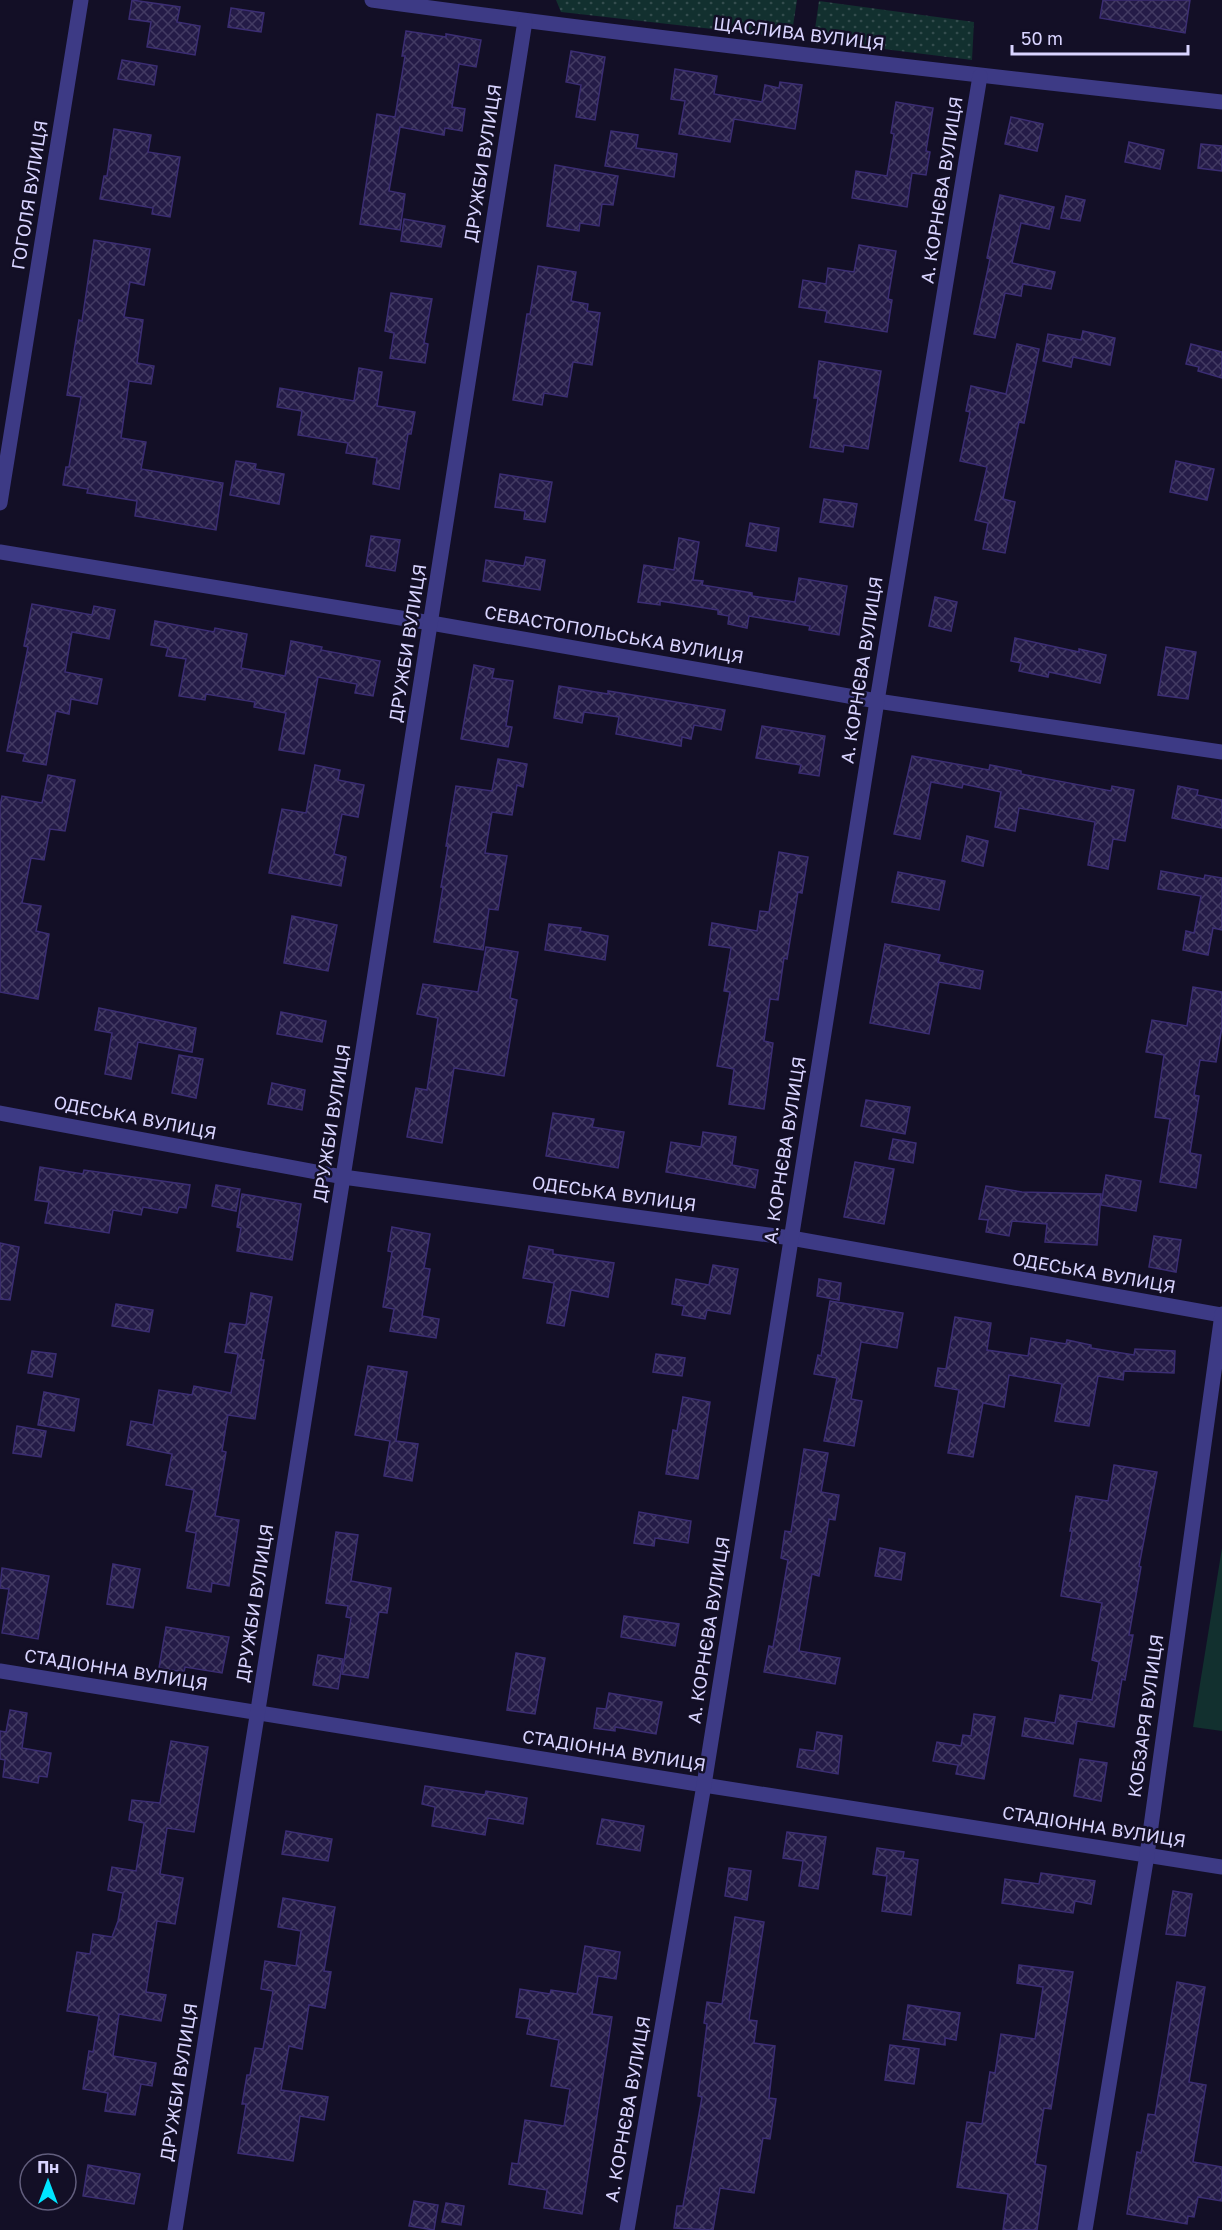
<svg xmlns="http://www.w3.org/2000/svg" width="1222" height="2230" font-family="'Golos Text',sans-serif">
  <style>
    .grass { fill: url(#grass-dots) }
    .park { fill: #12302f }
    .building { fill: url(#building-cross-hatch); stroke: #3b2d73; stroke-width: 1.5 }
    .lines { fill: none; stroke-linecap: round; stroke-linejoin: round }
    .street { stroke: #3d3a85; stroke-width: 15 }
    .labels { text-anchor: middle; stroke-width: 5; stroke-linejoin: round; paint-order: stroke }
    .street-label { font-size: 18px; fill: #d9d4ff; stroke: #130f26 }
  </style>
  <defs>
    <pattern id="grass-dots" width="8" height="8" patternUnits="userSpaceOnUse" patternTransform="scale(1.5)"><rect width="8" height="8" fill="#12302f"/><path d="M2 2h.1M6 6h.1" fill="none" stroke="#344d4e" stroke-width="1.8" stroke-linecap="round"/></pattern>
    <pattern id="building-cross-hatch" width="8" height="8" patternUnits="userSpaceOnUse" patternTransform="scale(1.5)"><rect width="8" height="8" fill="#241b47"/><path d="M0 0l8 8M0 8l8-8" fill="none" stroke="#433b63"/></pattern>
  </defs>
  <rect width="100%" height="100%" fill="#130f26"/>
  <g class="grass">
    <path d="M556,0H797L793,26L784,37L561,12Z"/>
    <path d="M819,1L974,22L972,60L819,41L815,29Z"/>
  </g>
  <path class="park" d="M1222,1548V1731L1193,1727Z"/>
  <g class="building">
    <path d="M132,0L180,7L177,22L200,26L195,55L147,47L151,22L129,19Z"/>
    <path d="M1103,0H1190L1185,33L1100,18Z"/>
    <path d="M231,8L264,13L261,32L228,27Z"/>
    <path d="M406,31L446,37V34L481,40L476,67L459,64L452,107L465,109L462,131L445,128L444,135L400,127L389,191L405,194L400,230L360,224L377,114L395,117L405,56H402Z"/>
    <path d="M571,51L605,57L595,120L576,117L581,85L566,82Z"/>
    <path d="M122,60L157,66L154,85L118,79Z"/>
    <path d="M675,69L717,76L714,94L762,102L765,85L779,88L780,82L802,85L795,129L734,119L730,142L679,134L685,101L671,99Z"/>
    <path d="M896,102L933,108L926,151L930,152L926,175L912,173L907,207L852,198L856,171L887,176L894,134L891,133Z"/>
    <path d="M1011,117L1043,124L1037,151L1005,144Z"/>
    <path d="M114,129L151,135L148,152L180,157L170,217L152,214L153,208L100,199L104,176H107Z"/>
    <path d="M611,131L638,135L636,148L677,154L674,177L605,166Z"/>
    <path d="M1129,142L1164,150L1160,169L1125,162Z"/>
    <path d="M1201,144L1222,146V171L1198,168Z"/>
    <path d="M555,165L618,176L613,205L602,204L599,226L580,223L579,231L547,226Z"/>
    <path d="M1000,195L1054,207L1049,229L1021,223L1012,263L1055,272L1051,289L1023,284L1021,296L1005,293L995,338L974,334L990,259L987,258Z"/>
    <path d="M1066,196L1085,200L1080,221L1061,218Z"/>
    <path d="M404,219L445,226L441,247L401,241Z"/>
    <path d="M94,240L150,249L144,285L130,282L124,317L143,320L137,363L154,366L151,384L129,381L121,438L146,442L141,469L223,483L216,530L135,516L137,501L87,493L88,489L63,485L66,467H69L81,397L67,395L79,320L82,321Z"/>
    <path d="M859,245L896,251L888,299L892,300L887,332L825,322L827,311L799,307L803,280L826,284L828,268L854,272Z"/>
    <path d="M538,266L576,272L571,301L588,304L587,311L600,313L592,365L573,362L567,397L544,393L542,405L513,400L527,314H530Z"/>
    <path d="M391,293L432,299L424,343L428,344L425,363L390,358L394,333L385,331Z"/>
    <path d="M1083,331L1115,338L1110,365L1073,357L1071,367L1043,361L1048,334L1081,340Z"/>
    <path d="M1017,344L1039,349L1024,423L1019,422L1003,499L1015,502L1005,553L983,549L988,523L975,520L987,467L960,461L970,412L966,411L971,386L1006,394Z"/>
    <path d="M1191,344L1222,352V378L1198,371L1199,367L1186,364Z"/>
    <path d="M819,361L881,371L868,449L844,445L843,452L810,447L818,398H814Z"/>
    <path d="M359,368L382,372L377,406L415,412L411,434H408L399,489L373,484L377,458L346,453L348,443L298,435L302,411L277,407L280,388L354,401Z"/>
    <path d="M236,461L256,464L255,469L284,474L279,504L230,495Z"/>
    <path d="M1176,461L1214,469L1207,500L1170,492Z"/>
    <path d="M500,474L552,482L545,522L524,519L525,511L495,507Z"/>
    <path d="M824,499L857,504L853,527L820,522Z"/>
    <path d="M750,523L779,528L776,551L746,546Z"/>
    <path d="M371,536L400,540L395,571L366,566Z"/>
    <path d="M679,538L699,542L693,580L703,581L702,585L752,593V596L795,602L799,578L847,586L839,635L809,630L810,626L749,616L747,628L728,624L729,616L718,614V610L660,601V605L638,602L644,565L674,570Z"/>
    <path d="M526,557L545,560L540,590L483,581L486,560L524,566Z"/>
    <path d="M935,597L957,602L951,631L929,626Z"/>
    <path d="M32,604L92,615L94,606L115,610L109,639L72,632L65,672L102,679L97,704L71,699L69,714L56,711L46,765L23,761L25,754L7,751L28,647L24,646Z"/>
    <path d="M155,621L214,632L215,628L247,634L241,668L285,676L291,641L322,647L321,650L380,661L373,696L355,693L357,684L318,677L304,754L279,750L286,713L254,707L255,702L206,694L205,700L179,696L186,659L166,656L168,648L151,645Z"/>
    <path d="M1015,638L1079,652V649L1106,655L1100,683L1049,672L1048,677L1019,671L1021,663L1011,661Z"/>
    <path d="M1166,647L1196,652L1188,699L1158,695Z"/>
    <path d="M474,665L494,669L492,678L513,681L506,726L512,727L508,747L461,739Z"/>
    <path d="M559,686L608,694V691L725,710L721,730L694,725L691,739L682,737L681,746L616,734L619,717L584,712L582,723L554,718Z"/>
    <path d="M762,726L825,736L819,776L799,773L801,765L756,758Z"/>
    <path d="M912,756L989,770L990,765L1021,771V774L1111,791L1112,786L1134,790L1125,841L1113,839L1108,869L1088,865L1095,822L1019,808L1015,831L995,827L1001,792L963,784L962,788L931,782L920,839L894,834Z"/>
    <path d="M498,759L527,764L523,787L517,785L512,815L492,812L485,853L507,856L498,910L489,909L483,950L434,942L443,887H441L448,846H446L456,786L492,791Z"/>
    <path d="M315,765L340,770L338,780L364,785L358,817L342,814L334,854L346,857L341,886L269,873L282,809L306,813Z"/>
    <path d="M48,775L75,780L65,831L50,829L44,860L31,858L22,903L41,906L36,931L49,934L38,999L0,992V806L2,796L42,803Z"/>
    <path d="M1178,786L1198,790L1197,795L1222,800V828L1172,818Z"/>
    <path d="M967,836L988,841L983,866L962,861Z"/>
    <path d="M779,852L808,857L802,893L798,892L787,959L784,958L778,1000L770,999L764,1041L773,1043L764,1109L729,1104L734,1069L717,1066L730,992L724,991L731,948L709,945L712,923L757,931L760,911L769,912Z"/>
    <path d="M1161,871L1204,879L1205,875L1222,878V930L1213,928L1208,955L1183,950L1186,931L1194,933L1201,896L1158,889Z"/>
    <path d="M898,872L945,881L939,910L892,902Z"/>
    <path d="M292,916L337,925L328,971L284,963Z"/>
    <path d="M549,924L581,928L580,931L608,936L605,960L545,950Z"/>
    <path d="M885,944L940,955L938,962L983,971L980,989L939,982L929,1034L870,1023Z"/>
    <path d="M486,947L518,952L510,998L517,1000L504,1076L454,1068L442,1143L407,1137L416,1088L427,1090L438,1018L417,1014L423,984L478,992Z"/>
    <path d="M1193,987L1222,992V1027L1216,1062L1200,1060L1194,1095L1199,1096L1190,1153L1201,1155L1196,1188L1160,1182L1170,1119L1155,1117L1164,1055L1146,1052L1152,1020L1187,1026Z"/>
    <path d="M99,1008L196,1028L192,1052L138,1042L131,1079L105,1074L112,1033L95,1030Z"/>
    <path d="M281,1012L326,1021L322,1042L277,1034Z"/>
    <path d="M179,1055L203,1059L196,1098L172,1093Z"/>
    <path d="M272,1083L305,1090L302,1110L268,1104Z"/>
    <path d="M866,1100L910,1107L905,1134L861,1126Z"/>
    <path d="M553,1113L594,1119L592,1127L624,1132L618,1168L546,1156Z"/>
    <path d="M703,1132L736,1137L732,1165L758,1170L755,1188L666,1172L671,1142L701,1147Z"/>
    <path d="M893,1139L916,1143L913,1163L889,1159Z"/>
    <path d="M855,1162L894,1169L884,1224L844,1217Z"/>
    <path d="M40,1167L83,1174L84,1170L190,1185L186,1208L179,1207L177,1213L143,1207L141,1215L113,1210L109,1233L45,1223L49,1202L35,1200Z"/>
    <path d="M1106,1175L1141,1181L1136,1211L1101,1205Z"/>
    <path d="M216,1185L240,1189L236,1211L212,1206Z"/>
    <path d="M986,1186L1022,1192L1101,1194L1097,1245L1045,1242L1047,1224L1012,1221L1009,1236L986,1232L988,1220L979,1219Z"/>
    <path d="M242,1194L301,1204L292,1260L237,1251L241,1228L237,1227Z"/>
    <path d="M392,1227L430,1234L424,1268L430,1269L422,1316L439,1319L436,1338L390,1331L394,1309L383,1307L392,1252L388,1251Z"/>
    <path d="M1154,1236L1181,1240L1176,1272L1149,1267Z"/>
    <path d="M0,1243L19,1247L10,1300L0,1299Z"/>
    <path d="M529,1246L553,1250V1254L614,1263L608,1297L571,1290L564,1326L547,1323L554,1283L523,1278Z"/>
    <path d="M713,1265L738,1269L730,1314L707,1310L705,1319L682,1315L684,1306L672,1304L676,1279L709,1285Z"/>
    <path d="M819,1279L841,1283L839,1300L817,1296Z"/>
    <path d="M251,1293L272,1297L261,1360H264L255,1419L228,1415L222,1451L226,1452L215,1516L239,1520L229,1586L212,1583L211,1592L187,1588L196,1533L186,1531L194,1490L166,1485L172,1454L127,1445L131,1421L153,1425L159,1390L192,1395L194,1386L231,1393L238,1354L225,1352L230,1323L246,1325Z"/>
    <path d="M830,1301L903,1313L897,1348L861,1342L851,1399L862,1401L854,1446L824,1441L837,1378L814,1374L818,1355L821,1356Z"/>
    <path d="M116,1304L153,1310L149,1332L112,1326Z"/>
    <path d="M955,1317L991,1323L987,1350L1028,1356L1031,1338L1066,1344L1067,1340L1091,1345V1348L1134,1355L1135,1349L1175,1351L1174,1373L1124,1371L1123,1380L1098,1376L1089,1426L1055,1421L1062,1384L1009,1375L1004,1407L983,1403L973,1457L948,1453L959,1390L935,1386L938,1368L946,1369Z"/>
    <path d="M32,1351L56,1354L52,1377L28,1373Z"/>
    <path d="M656,1354L685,1358L682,1376L653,1372Z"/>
    <path d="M368,1366L407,1372L396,1441L418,1444L412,1481L384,1476L390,1441L355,1435Z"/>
    <path d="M44,1392L79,1399L74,1431L38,1425Z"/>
    <path d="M683,1397L710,1402L698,1479L666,1474L673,1430L677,1431Z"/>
    <path d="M17,1426L46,1431L41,1457L13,1453Z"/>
    <path d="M804,1449L828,1453L821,1492L839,1495L835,1520L829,1519L819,1576L812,1574L799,1651L840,1658L835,1684L764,1672L769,1646L773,1647L788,1560L781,1558L785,1531L791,1532Z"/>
    <path d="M1114,1465L1157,1472L1139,1566L1141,1567L1129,1635H1133L1125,1680L1122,1679L1114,1727L1077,1721L1073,1744L1022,1736L1025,1718L1055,1723L1060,1695L1092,1700L1099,1662L1092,1660L1102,1603L1061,1596L1072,1531H1070L1076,1496L1108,1501Z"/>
    <path d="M639,1512L691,1521L688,1543L655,1538L654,1546L634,1543Z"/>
    <path d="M336,1532L358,1535L351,1581L391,1588L387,1613L379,1612L368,1678L342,1674L351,1618L346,1617L348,1606L326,1603Z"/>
    <path d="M880,1548L905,1553L901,1580L875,1576Z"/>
    <path d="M113,1564L140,1569L133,1608L107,1604Z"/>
    <path d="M2,1568L49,1576L38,1639L2,1633L9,1589L0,1588Z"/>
    <path d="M624,1616L679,1624L675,1646L621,1637Z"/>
    <path d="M166,1627L229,1637L222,1673L185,1667L184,1672L159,1668Z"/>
    <path d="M516,1653L545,1658L535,1714L507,1710Z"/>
    <path d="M318,1655L343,1659L338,1689L313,1685Z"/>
    <path d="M609,1693L662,1702L656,1734L615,1727V1731L594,1728L597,1708L606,1709Z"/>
    <path d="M10,1710L27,1713L22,1748L51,1753L47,1777L39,1776L38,1783L3,1777L5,1760L0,1759V1731L6,1732Z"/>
    <path d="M974,1714L995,1717L984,1779L956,1774L958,1765L933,1761L937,1742L961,1746L963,1735L971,1736Z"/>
    <path d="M817,1732L842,1736L838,1774L797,1767L800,1749L814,1751Z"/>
    <path d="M171,1741L208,1747L194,1832L167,1828L160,1874L183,1878L175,1924L157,1921L146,1992L166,1995L161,2021L119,2014L113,2056L156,2063L152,2086L141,2084L135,2115L105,2111L108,2093L83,2089L89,2051L93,2052L99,2016L67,2011L77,1952L90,1954L93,1934L112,1937L118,1921L123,1893L108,1890L112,1867L136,1871L144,1823L129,1820L132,1800L160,1803Z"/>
    <path d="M1080,1759L1107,1763L1101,1801L1074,1796Z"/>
    <path d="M425,1786L485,1795L486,1791L527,1798L523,1824L488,1818L485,1835L432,1826L435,1807L422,1804Z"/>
    <path d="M602,1819L644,1826L640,1851L597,1844Z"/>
    <path d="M286,1831L332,1839L328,1861L282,1854Z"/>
    <path d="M787,1832L826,1837L818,1889L799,1886L803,1861L783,1858Z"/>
    <path d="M877,1848L904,1852L903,1858L918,1860L911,1915L882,1911L887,1876L873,1874Z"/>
    <path d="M729,1868L751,1871L747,1900L725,1896Z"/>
    <path d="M1041,1873L1095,1881L1091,1904L1075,1901L1073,1913L1002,1903L1005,1879L1039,1884Z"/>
    <path d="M1173,1891L1192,1894L1185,1936L1166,1934Z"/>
    <path d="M283,1898L335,1907L324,1971L331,1972L325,2008L309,2005L302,2049L289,2046L281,2090L328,2097L324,2120L300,2116L293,2161L238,2153L246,2104H242L247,2075H250L255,2048L263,2049L273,1991L261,1989L265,1961L296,1966L301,1931L278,1927Z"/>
    <path d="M735,1917L764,1922L749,2020L757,2021L754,2043L775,2046L769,2098L776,2099L770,2139L763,2138L754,2193L720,2188L713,2230L674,2228L677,2206H683L702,2097L698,2096L707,2024L704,2023L707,2002L722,2004Z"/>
    <path d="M585,1946L620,1952L616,1979L598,1976L592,2014L612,2017L582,2214L544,2208L547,2190L509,2184L512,2163L518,2164L525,2120L564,2126L570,2089L551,2086L559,2040L527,2034L530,2019L516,2017L520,1989L550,1994L551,1990L577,1994Z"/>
    <path d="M1019,1965L1073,1972L1051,2109L1044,2108L1035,2164L1046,2166L1037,2230H1003L1008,2194L957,2187L967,2122L982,2124L990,2072L995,2073L1001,2034L1035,2039L1043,1987L1017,1983Z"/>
    <path d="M1177,1982L1205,1987L1189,2082L1206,2085L1193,2162L1222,2167V2201L1198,2197L1194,2217L1188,2216L1187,2224L1127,2214L1137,2152L1141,2153L1148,2114L1155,2115Z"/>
    <path d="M908,2005L960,2013L956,2040L945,2038V2045L903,2039Z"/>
    <path d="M890,2045L919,2049L914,2084L885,2080Z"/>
    <path d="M88,2165L140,2174L134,2204L83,2196Z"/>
    <path d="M414,2201L438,2205L434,2230L409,2226Z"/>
    <path d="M446,2203L464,2206L461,2225L442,2222Z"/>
  </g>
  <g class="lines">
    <g class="street">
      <path d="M372,0C655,39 938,71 1222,102"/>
      <path d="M0,503L81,0"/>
      <path d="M0,552L431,623L877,701L1222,752"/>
      <path d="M0,1113L343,1177L791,1238L1222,1315"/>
      <path d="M0,1671L704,1785L1222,1867"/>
      <path d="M175,2230L343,1177L525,21"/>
      <path d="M627,2230L704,1785L877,701L980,76"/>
      <path d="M1085,2230L1147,1855L1222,1314"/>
    </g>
  </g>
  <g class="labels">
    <g class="street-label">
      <text transform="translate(799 34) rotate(7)" y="6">ЩАСЛИВА ВУЛИЦЯ</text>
      <text transform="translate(483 163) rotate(-81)" y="6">ДРУЖБИ ВУЛИЦЯ</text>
      <text transform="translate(942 190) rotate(-81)" y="6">А. КОРНЄВА ВУЛИЦЯ</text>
      <text transform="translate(30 195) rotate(-81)" y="6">ГОГОЛЯ ВУЛИЦЯ</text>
      <text transform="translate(614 635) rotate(10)" y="6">СЕВАСТОПОЛЬСЬКА ВУЛИЦЯ</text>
      <text transform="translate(408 643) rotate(-81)" y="6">ДРУЖБИ ВУЛИЦЯ</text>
      <text transform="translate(862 670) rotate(-81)" y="6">А. КОРНЄВА ВУЛИЦЯ</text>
      <text transform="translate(135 1118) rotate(11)" y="6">ОДЕСЬКА ВУЛИЦЯ</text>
      <text transform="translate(332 1123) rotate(-81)" y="6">ДРУЖБИ ВУЛИЦЯ</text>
      <text transform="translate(785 1150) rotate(-81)" y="6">А. КОРНЄВА ВУЛИЦЯ</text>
      <text transform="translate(614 1194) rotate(8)" y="6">ОДЕСЬКА ВУЛИЦЯ</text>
      <text transform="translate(1094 1273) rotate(10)" y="6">ОДЕСЬКА ВУЛИЦЯ</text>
      <text transform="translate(255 1603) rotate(-81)" y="6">ДРУЖБИ ВУЛИЦЯ</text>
      <text transform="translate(709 1630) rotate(-81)" y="6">А. КОРНЄВА ВУЛИЦЯ</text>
      <text transform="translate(116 1670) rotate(9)" y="6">СТАДІОННА ВУЛИЦЯ</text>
      <text transform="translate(1146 1716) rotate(-82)" y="6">КОБЗАРЯ ВУЛИЦЯ</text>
      <text transform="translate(614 1751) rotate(9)" y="6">СТАДІОННА ВУЛИЦЯ</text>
      <text transform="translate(1094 1827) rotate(9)" y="6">СТАДІОННА ВУЛИЦЯ</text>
      <text transform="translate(179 2082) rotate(-81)" y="6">ДРУЖБИ ВУЛИЦЯ</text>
      <text transform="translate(628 2109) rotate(-80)" y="6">А. КОРНЄВА ВУЛИЦЯ</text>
    </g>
  </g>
  <g transform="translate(48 2182)"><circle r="28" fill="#130f26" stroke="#625e7d" stroke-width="1.5"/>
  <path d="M0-4.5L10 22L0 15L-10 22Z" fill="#00e5ff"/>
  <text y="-9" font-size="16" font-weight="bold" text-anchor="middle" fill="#d9d4ff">Пн</text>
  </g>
  <path d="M1012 45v9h176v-9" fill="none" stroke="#d9d4ff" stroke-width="3"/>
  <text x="1021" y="45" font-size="18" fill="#d9d4ff" stroke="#130f26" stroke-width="4.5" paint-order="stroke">50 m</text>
</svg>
